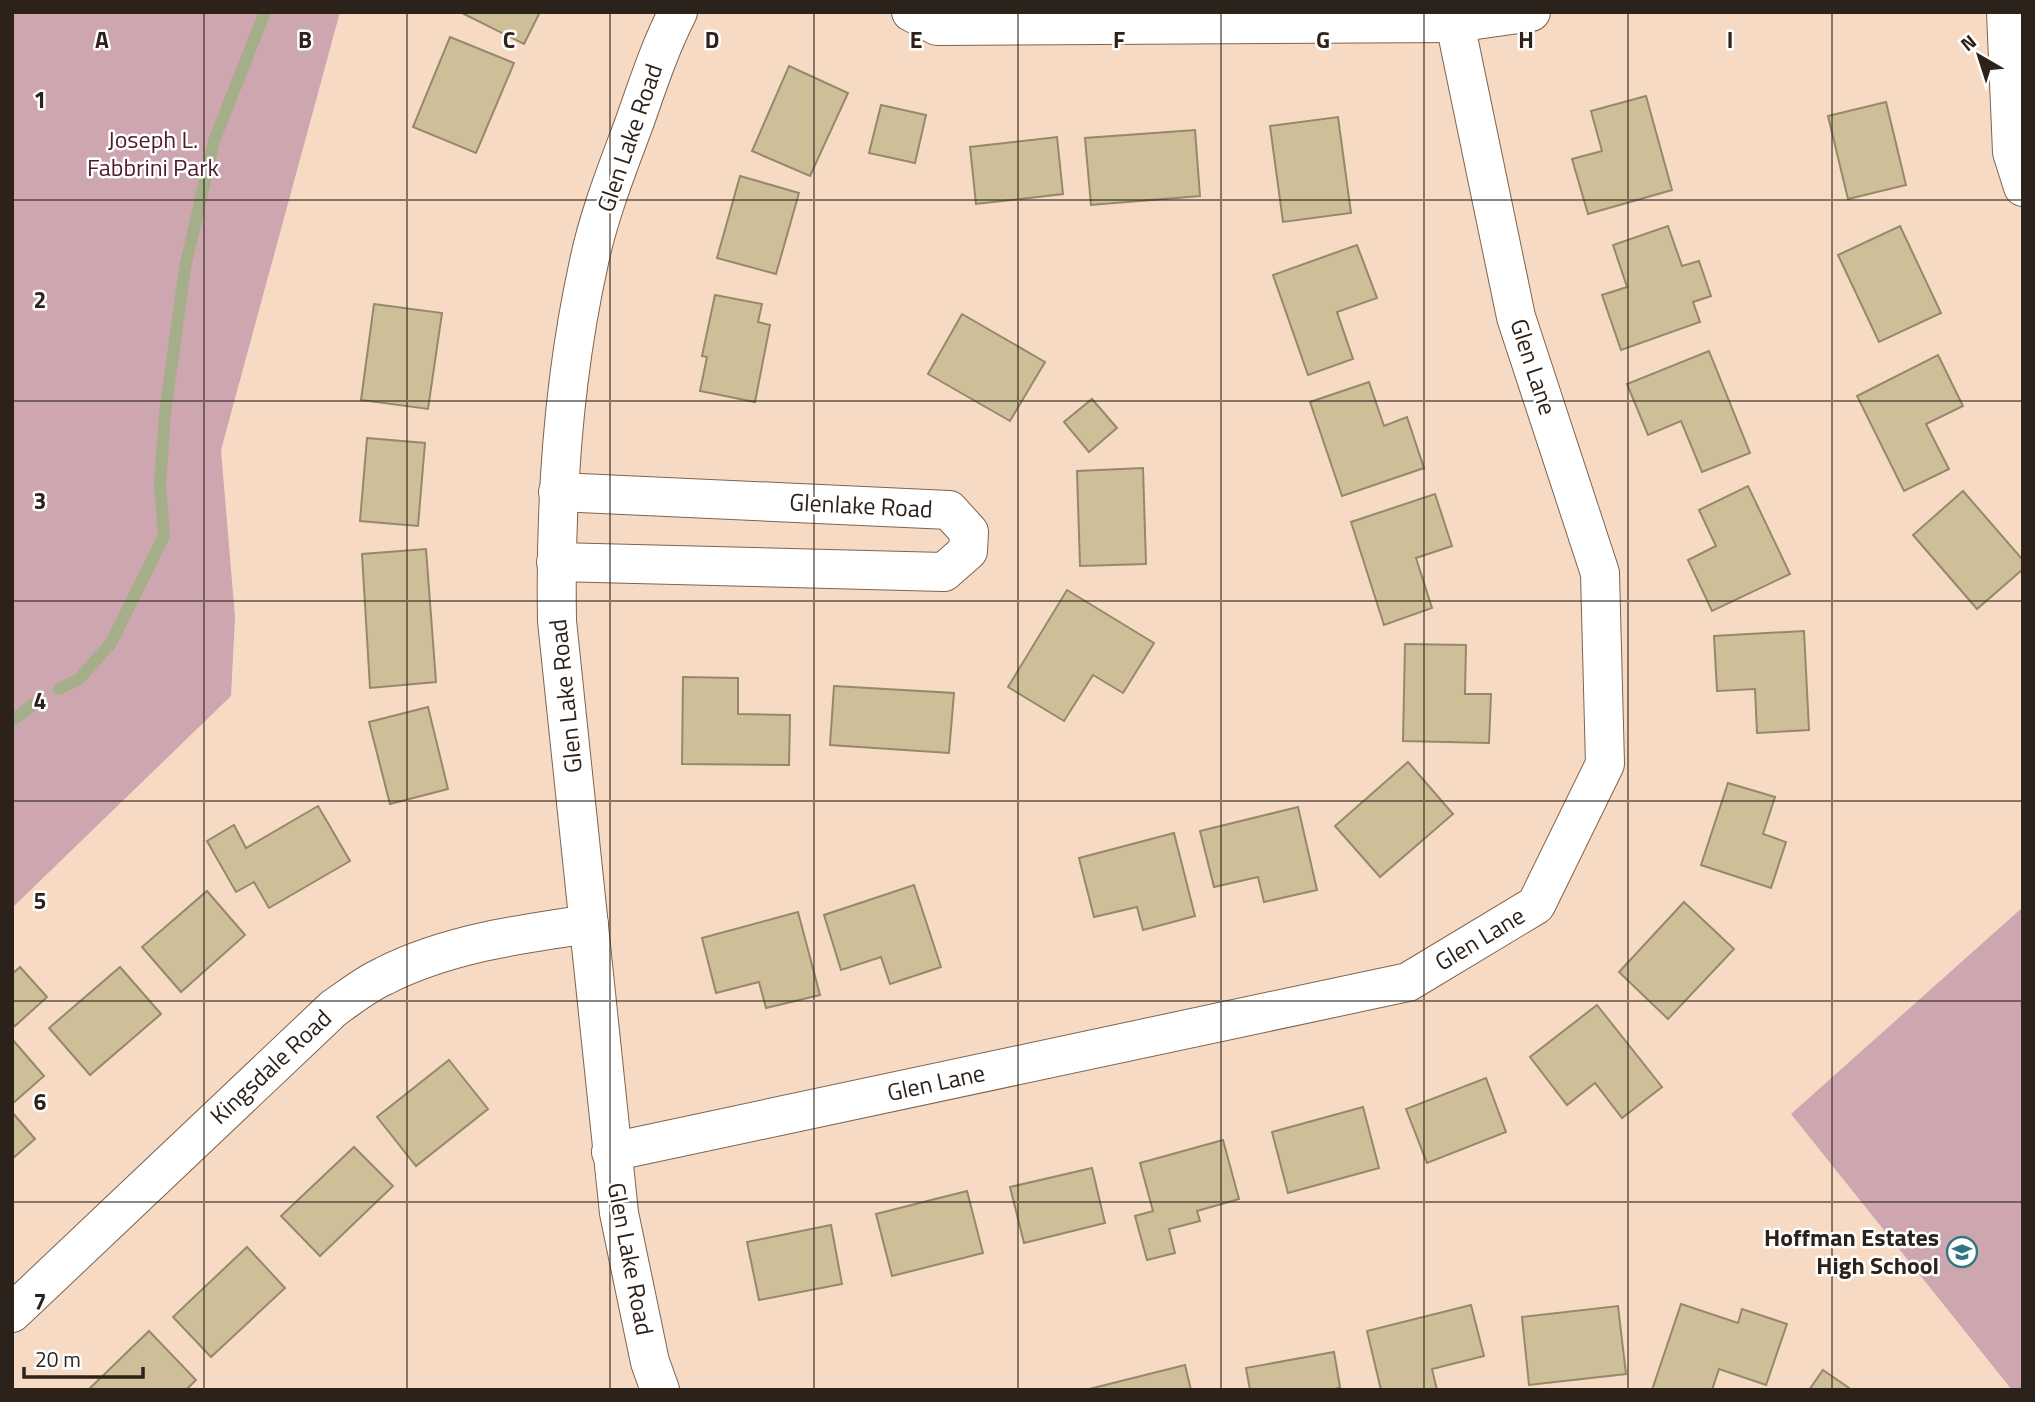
<svg xmlns="http://www.w3.org/2000/svg" width="2035" height="1402" font-family="'Titillium Web',sans-serif">
  <style>
    .green { fill: #cda6b0 }
    .lines { fill: none; stroke-linecap: round; stroke-linejoin: round }
    .stream { stroke: #a4ae88; stroke-width: 12 }
    .building { fill: #cebf99; stroke: #94896b; stroke-width: 2 }
    .minor-casing { stroke: #7d6450; stroke-width: 40 }
    .minor { stroke: #fff; stroke-width: 38 }
    .grid { fill: none; stroke: #2d221a; stroke-width: 2; stroke-opacity: 0.55 }
    .labels { text-anchor: middle; stroke-width: 5; stroke-linejoin: round; paint-order: stroke }
    .street-label { font-size: 24px; fill: #2d221a; stroke: #fff }
    .park-label { font-size: 24px; fill: #501a2e; stroke: #fff }
    .poi-label { font-size: 24px; font-weight: bold; fill: #2d221a; stroke: #fff; text-anchor: end }
    .grid-label { font-size: 23px; text-anchor: middle; font-weight: bold; fill: #2d221a; stroke: #fff; stroke-width: 5; stroke-linejoin: round; paint-order: stroke }
  </style>
  <rect width="100%" height="100%" fill="#f7dac3"/>
  <g class="green">
    <path d="M12,12H340L221,450L235,617L231,696L12,908Z"/>
    <path d="M2023,907V1390H2012L1791,1114Z"/>
  </g>
  <g class="lines">
    <g class="stream">
      <path d="M59,689L79,679L111,643L164,536L160,485L165,413L185,268L214,141L265,12"/>
      <path d="M12,720L40,700"/>
    </g>
  </g>
  <g class="building">
    <path d="M460,12H540L524,44Z"/>
    <path d="M450,37L514,63L476,153L413,127Z"/>
    <path d="M789,66L848,93L810,176L752,151Z"/>
    <path d="M1646,96L1672,190L1588,214L1572,159L1602,151L1591,111Z"/>
    <path d="M1886,102L1906,185L1848,199L1828,116Z"/>
    <path d="M881,105L926,115L915,163L869,153Z"/>
    <path d="M1338,117L1351,213L1283,222L1270,126Z"/>
    <path d="M1195,130L1200,196L1091,205L1085,138Z"/>
    <path d="M1057,137L1063,194L976,204L970,147Z"/>
    <path d="M740,176L799,193L776,274L717,258Z"/>
    <path d="M1668,226L1682,266L1699,261L1711,296L1693,302L1700,322L1621,350L1602,295L1627,287L1613,245Z"/>
    <path d="M1900,226L1941,313L1879,342L1838,255Z"/>
    <path d="M1357,245L1377,298L1337,312L1353,359L1308,375L1273,275Z"/>
    <path d="M715,295L762,304L758,322L770,325L755,402L700,391L707,357L702,356Z"/>
    <path d="M374,304L442,313L428,409L361,400Z"/>
    <path d="M962,314L1045,362L1010,421L928,374Z"/>
    <path d="M1709,351L1750,453L1702,472L1681,421L1648,435L1627,384Z"/>
    <path d="M1938,355L1963,406L1926,424L1949,469L1904,491L1857,396Z"/>
    <path d="M1369,382L1384,426L1407,417L1424,468L1342,496L1310,402Z"/>
    <path d="M1092,399L1117,428L1089,452L1064,422Z"/>
    <path d="M367,438L425,443L418,526L360,521Z"/>
    <path d="M1143,468L1146,564L1080,566L1077,471Z"/>
    <path d="M1748,486L1790,574L1712,611L1688,560L1716,546L1699,510Z"/>
    <path d="M1963,491L2023,560V569L1977,609L1913,535Z"/>
    <path d="M1435,494L1452,546L1416,558L1432,608L1384,625L1351,522Z"/>
    <path d="M426,549L436,682L370,688L362,554Z"/>
    <path d="M1067,590L1154,643L1123,693L1093,675L1064,721L1008,687Z"/>
    <path d="M1804,631L1809,730L1757,733L1755,689L1717,691L1714,636Z"/>
    <path d="M1405,644L1466,645L1465,694H1491L1489,743L1403,741Z"/>
    <path d="M683,677L738,678V714L790,715L789,765L682,764Z"/>
    <path d="M834,686L954,693L949,753L830,745Z"/>
    <path d="M428,707L448,789L390,804L369,722Z"/>
    <path d="M1408,762L1453,814L1380,877L1335,826Z"/>
    <path d="M1728,783L1775,797L1763,834L1786,842L1771,888L1701,865Z"/>
    <path d="M318,806L350,861L269,908L254,882L236,892L207,841L234,825L246,848Z"/>
    <path d="M1298,807L1317,890L1264,902L1258,877L1214,887L1200,831Z"/>
    <path d="M1174,833L1195,916L1143,930L1137,907L1094,917L1079,858Z"/>
    <path d="M914,885L941,967L890,984L881,957L841,970L824,915Z"/>
    <path d="M207,891L245,935L181,992L142,947Z"/>
    <path d="M1684,902L1734,949L1668,1019L1619,972Z"/>
    <path d="M798,912L820,995L766,1008L759,982L716,993L702,938Z"/>
    <path d="M20,967L47,997L15,1026L12,1023V974Z"/>
    <path d="M120,967L161,1014L90,1075L49,1028Z"/>
    <path d="M1597,1005L1662,1087L1622,1118L1595,1083L1567,1105L1530,1057Z"/>
    <path d="M12,1039L44,1076L12,1104Z"/>
    <path d="M449,1060L488,1109L416,1166L377,1117Z"/>
    <path d="M1486,1078L1506,1132L1427,1163L1406,1109Z"/>
    <path d="M1363,1107L1379,1168L1288,1193L1272,1132Z"/>
    <path d="M12,1112L35,1139L12,1159Z"/>
    <path d="M1223,1140L1239,1199L1197,1211L1200,1221L1169,1229L1175,1253L1147,1260L1135,1216L1153,1211L1140,1163Z"/>
    <path d="M354,1147L393,1186L320,1256L281,1216Z"/>
    <path d="M1092,1168L1105,1223L1024,1243L1010,1187Z"/>
    <path d="M967,1191L983,1253L892,1276L876,1214Z"/>
    <path d="M831,1225L842,1284L759,1300L747,1242Z"/>
    <path d="M247,1247L285,1288L211,1357L173,1317Z"/>
    <path d="M1681,1304L1738,1323L1742,1309L1787,1324L1766,1385L1719,1369L1712,1390H1652Z"/>
    <path d="M1471,1305L1484,1356L1432,1369L1437,1390H1381L1367,1331Z"/>
    <path d="M1618,1306L1626,1374L1529,1385L1522,1317Z"/>
    <path d="M149,1331L196,1380L186,1390H88Z"/>
    <path d="M1334,1352L1340,1387L1334,1390H1250L1246,1368Z"/>
    <path d="M1185,1365L1191,1390H1089V1389Z"/>
    <path d="M1823,1370L1852,1390H1809Z"/>
  </g>
  <g class="lines">
    <g class="minor-casing">
      <g id="minor">
        <path d="M911,12L937,26L1455,23L1531,12"/>
        <path d="M2006,12L2012,152L2023,187"/>
        <path d="M556,562L944,572L968,551L969,532L949,510L558,492"/>
        <path d="M611,1152L1408,982L1536,905L1605,764L1600,573L1516,317L1455,23"/>
        <path d="M12,1313L334,1008C350,997 366,984 384,976C447,944 520,934 589,924"/>
        <path d="M660,1390L650,1362L619,1213L557,621C555,501 563,379 589,262C599,214 618,167 635,121C648,84 660,47 678,12"/>
      </g>
    </g>
    <use href="#minor" class="minor"/>
  </g>
  <path class="grid" d="M204,12V1390M407,12V1390M610,12V1390M814,12V1390M1018,12V1390M1221,12V1390M1424,12V1390M1628,12V1390M1832,12V1390M12,200H2023M12,401H2023M12,601H2023M12,801H2023M12,1001H2023M12,1202H2023"/>
  <defs>
    <g id="school-ring" transform="scale(1.575)"><circle r="9.5" fill="#fff" stroke="#2f7681" stroke-width="1.5"/><path d="M0-5L7-2L0 1L-7-2ZM-4 1L0 2.5L4 1V4Q0 6-4 4Z" fill="#2f7681"/></g>
  </defs>
  <g fill-rule="evenodd">
    <use href="#school-ring" x="1962" y="1252"/>
  </g>
  <g class="labels">
    <g class="street-label">
      <text transform="translate(630 138) rotate(-71)" y="8">Glen Lake Road</text>
      <text transform="translate(1533 367) rotate(72)" y="8">Glen Lane</text>
      <text transform="translate(861 506) rotate(3)" y="8">Glenlake Road</text>
      <text transform="translate(566 696) rotate(-96)" y="8">Glen Lake Road</text>
      <text transform="translate(1480 939) rotate(-31)" y="8">Glen Lane</text>
      <text transform="translate(271 1067) rotate(-43)" y="8">Kingsdale Road</text>
      <text transform="translate(936 1083) rotate(-12)" y="8">Glen Lane</text>
      <text transform="translate(630 1259) rotate(79)" y="8">Glen Lake Road</text>
    </g>
    <g class="park-label">
      <text x="153" y="148">Joseph L.<tspan x="153" dy="28">Fabbrini Park</tspan></text>
    </g>
    <g class="poi-label">
      <text x="1939" y="1246">Hoffman Estates<tspan x="1939" dy="28">High School</tspan></text>
    </g>
  </g>
  <g class="grid-label">
    <text x="102" y="48">A</text>
    <text x="305" y="48">B</text>
    <text x="509" y="48">C</text>
    <text x="712" y="48">D</text>
    <text x="916" y="48">E</text>
    <text x="1119" y="48">F</text>
    <text x="1323" y="48">G</text>
    <text x="1526" y="48">H</text>
    <text x="1730" y="48">I</text>
    <text x="40" y="108">1</text>
    <text x="40" y="308">2</text>
    <text x="40" y="509">3</text>
    <text x="40" y="709">4</text>
    <text x="40" y="909">5</text>
    <text x="40" y="1110">6</text>
    <text x="40" y="1310">7</text>
  </g>
  <rect width="2035" height="1402" fill="none" stroke="#2d221a" stroke-width="28"/>
  <g transform="translate(1979 56) rotate(321)" stroke="#ffffff" stroke-width="5" paint-order="stroke">
  <path d="M0-5L12 26L0 18L-12 26Z" fill="#2d221a"/>
  <text y="-10" font-size="19" font-weight="bold" text-anchor="middle" fill="#2d221a">N</text>
  </g>
  <path d="M24 1367v10h119v-10" fill="none" stroke="#2d221a" stroke-width="3.5"/>
  <text x="35" y="1367" font-size="21" fill="#2d221a" stroke="#ffffff" stroke-width="5" paint-order="stroke">20 m</text>
</svg>
